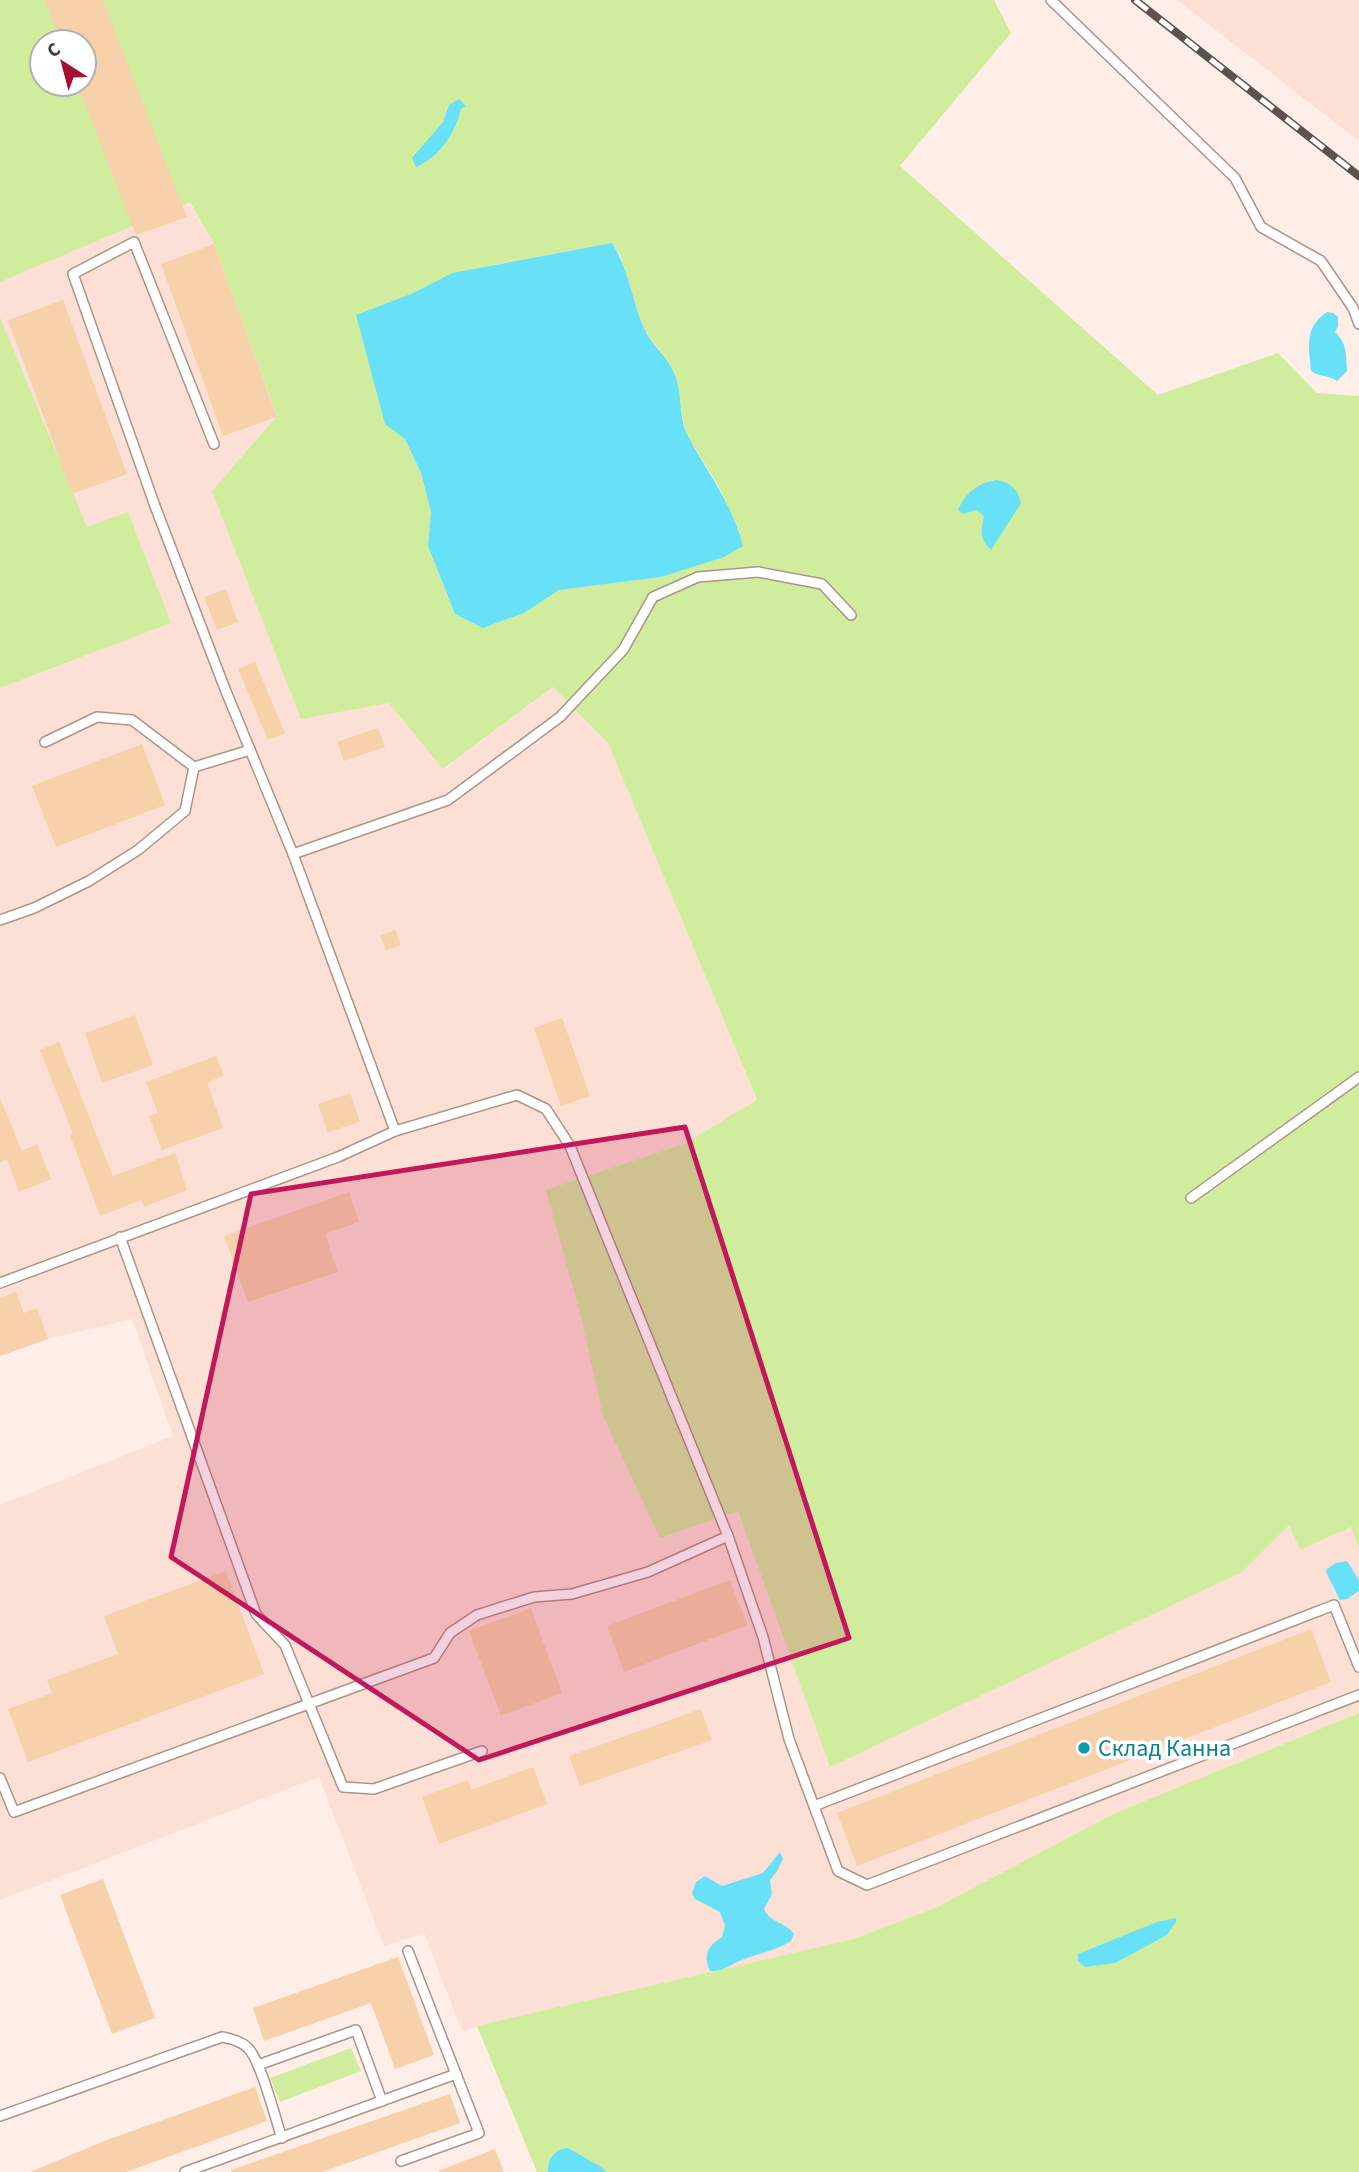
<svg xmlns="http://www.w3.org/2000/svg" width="1359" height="2172" font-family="'Source Sans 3',sans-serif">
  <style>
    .built { fill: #fde0d5 }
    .green { fill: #d0ed9e; fill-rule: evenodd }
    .water { fill: #68e0f8 }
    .building { fill: #f6d1a9 }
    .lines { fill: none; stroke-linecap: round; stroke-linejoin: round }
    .lane-casing { stroke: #ad9388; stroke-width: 12 }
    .lane { stroke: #fff; stroke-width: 9 }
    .rail-casing { stroke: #5e524d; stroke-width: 8 }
    .rail { stroke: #fff; stroke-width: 5; stroke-dasharray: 16; stroke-linecap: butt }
    .marked { fill: #c2185b; fill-opacity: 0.2; stroke: #c2185b; stroke-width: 5; stroke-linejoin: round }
    .culture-dot { fill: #0f9aa8; stroke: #fff; stroke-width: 2.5 }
    .labels { text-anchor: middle; stroke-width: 7; stroke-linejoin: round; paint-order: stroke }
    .culture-label { font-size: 24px; fill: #0d838f; stroke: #fff; text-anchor: start }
  </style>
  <rect width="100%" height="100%" fill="#ffede7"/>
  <g class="built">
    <path d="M1177,0H1359V141Z"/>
    <path d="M189,202L214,244L277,417L390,703L444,769L553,687L608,743L802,1209L1127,1094L1300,1550L1352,1527L1359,1548V1713L1113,1814L937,1907L854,1939L462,2031L424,1933L384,1946L319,1777L0,1900V1505L173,1436L132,1319L48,1339L0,1356V688L171,623L87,528L0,317V282Z"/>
  </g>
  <g class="green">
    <path d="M0,0H994L1011,33L900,166L1158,395L1278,353L1317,393L1359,396V1548L1351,1527L1300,1550L1289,1525L1242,1572L830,1767L738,1511L660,1538L603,1416L581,1317L546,1190L684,1144L757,1100L608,743L553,687L443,769L389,703L301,719L212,491L277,416L214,244L190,202L0,282ZM42,42H84V84H42ZM612,243L621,256L625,278L645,330L674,373L686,433L719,487L740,533L661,577L559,590L524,613L483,628L455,614L428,546L431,512L421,473L405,439L411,294L452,273Z"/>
    <path d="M0,317L87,527L128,512L171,623L0,688Z"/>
    <path d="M1359,1713V2172H537L477,2026L854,1939L937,1907L1113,1814Z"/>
    <path d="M351,2048L361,2071L280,2102L270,2078Z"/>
  </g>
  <g class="water">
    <path d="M459,99L466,106L461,109C456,132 439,158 416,167L412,158L443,122L449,105Z"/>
    <path d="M612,243C628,267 632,301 644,328C651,345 667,356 674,373C683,392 678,417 688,436C707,472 733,505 743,546L724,557L661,577L559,590L524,613L483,628L455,614L428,546L431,512L421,473L405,439L385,424L356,315L411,294L452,273Z"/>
    <path d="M1327,312L1333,313L1338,317V326L1335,332C1347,344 1346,353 1347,371L1337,381C1329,375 1319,377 1311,371C1309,345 1304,328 1327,312Z"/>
    <path d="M997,480C1011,483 1018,489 1021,503L991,550C979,538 981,531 984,516L976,510L963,514L958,510C966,492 978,483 997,480Z"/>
    <path d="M1347,1561L1359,1580V1591L1347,1599L1340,1600L1326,1572L1327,1569L1336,1563Z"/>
    <path d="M780,1852L783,1859L777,1871L770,1880L772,1894L764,1909C770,1923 786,1922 794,1934L791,1941C775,1951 759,1953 742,1960C730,1964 724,1972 710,1971C703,1954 707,1947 722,1937L725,1926L720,1912L695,1899L692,1893L696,1882L705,1876L722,1886L763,1873Z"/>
    <path d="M1176,1918V1922L1167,1935L1115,1963L1085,1967L1078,1961V1954L1157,1922Z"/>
    <path d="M568,2148L603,2168L606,2172H548C547,2159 555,2149 568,2148Z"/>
  </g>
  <g class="building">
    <path d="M45,0H103L187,217L136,235L77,84H84V42H61Z"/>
    <path d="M214,244L277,417L223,436L161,264Z"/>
    <path d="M63,300L127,474L72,494L8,320Z"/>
    <path d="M226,589L238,622L217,630L204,597Z"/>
    <path d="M255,662L285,733L268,740L238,669Z"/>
    <path d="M378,728L385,747L344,761L337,742Z"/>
    <path d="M142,744L165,805L56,847L32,786Z"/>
    <path d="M395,930L401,945L386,950L380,936Z"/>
    <path d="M135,1015L153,1065L102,1083L85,1033Z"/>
    <path d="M562,1018L590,1096L561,1106L534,1028Z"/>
    <path d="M59,1042L113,1176L175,1153L187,1190L144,1207L141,1200L100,1216L70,1135L73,1134L40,1050Z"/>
    <path d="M216,1056L224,1076L207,1082L223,1128L162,1150L149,1116L158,1113L146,1082Z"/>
    <path d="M350,1093L360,1122L328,1132L318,1104Z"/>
    <path d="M0,1098L22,1151L37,1144L51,1179L19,1192L7,1159L0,1162Z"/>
    <path d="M349,1192L359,1222L325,1234L338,1272L248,1302L224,1236Z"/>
    <path d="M16,1292L24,1313L37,1308L48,1339L0,1356V1298Z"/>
    <path d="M226,1571L264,1674L28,1762L8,1709L52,1693L47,1680L118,1654L104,1616Z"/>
    <path d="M730,1580L747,1625L624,1672L607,1626Z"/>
    <path d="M531,1608L562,1693L501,1716L469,1631Z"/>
    <path d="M1311,1629L1331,1682L857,1866L837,1813Z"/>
    <path d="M701,1709L712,1740L580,1786L569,1756Z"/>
    <path d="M533,1767L547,1804L439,1844L422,1797L468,1780L471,1790Z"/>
    <path d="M103,1879L155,2018L112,2034L60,1895Z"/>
    <path d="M398,1957L434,2055L395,2069L371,2003L264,2041L253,2008Z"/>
    <path d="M255,2087L267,2121L126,2172H30L107,2140Z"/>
    <path d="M450,2094L460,2123L322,2172H231V2170Z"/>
    <path d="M495,2149L504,2172H439L438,2171Z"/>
  </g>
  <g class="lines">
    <g class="lane-casing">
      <g id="lane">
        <path d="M1051,0L1235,178L1261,227L1321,261L1353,308L1359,324"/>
        <path d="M214,444L134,242L73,274L155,506L225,689L293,854L395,1131"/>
        <path d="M45,742L97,717L132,720L194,767"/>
        <path d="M293,854L448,800L560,717L623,650L653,597L698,577L758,572L822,584L851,615"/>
        <path d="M0,920L34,908L89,881L138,850L185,811L194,767L250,750"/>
        <path d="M1191,1198L1359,1077"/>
        <path d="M120,1237L256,1614L285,1645L343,1787L374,1789L482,1751"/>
        <path d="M0,1283L338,1157L395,1131L517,1095L546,1109L570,1146L728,1536L763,1637L789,1739L838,1871L867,1885L1359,1695"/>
        <path d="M0,1778L14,1812L434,1658L450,1633L477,1615L534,1597L572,1594L648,1572L728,1536"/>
        <path d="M814,1806L1334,1605L1359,1667"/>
        <path d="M408,1951L456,2074"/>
        <path d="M258,2065L356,2030L382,2101"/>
        <path d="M0,2116L222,2037C231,2039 241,2041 248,2048C261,2061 275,2118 282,2138"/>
        <path d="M185,2172L456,2074L479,2133L401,2161"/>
      </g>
    </g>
    <use href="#lane" class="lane"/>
    <g class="rail-casing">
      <path id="rail" d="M1135,0L1359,176"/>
    </g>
    <use href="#rail" class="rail"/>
  </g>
  <path class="marked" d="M685,1127L849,1638L479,1760L171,1557L251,1194Z"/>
  <circle class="culture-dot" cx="1084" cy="1748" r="7"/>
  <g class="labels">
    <g class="culture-label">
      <text x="1098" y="1756">Склад Канна</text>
    </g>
  </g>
  <g transform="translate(63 63) rotate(324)"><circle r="33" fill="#ffffff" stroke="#b4b0ae" stroke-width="2"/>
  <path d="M0-5L12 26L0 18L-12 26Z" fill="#a70e36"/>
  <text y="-10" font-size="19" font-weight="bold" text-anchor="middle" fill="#443935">С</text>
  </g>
</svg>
